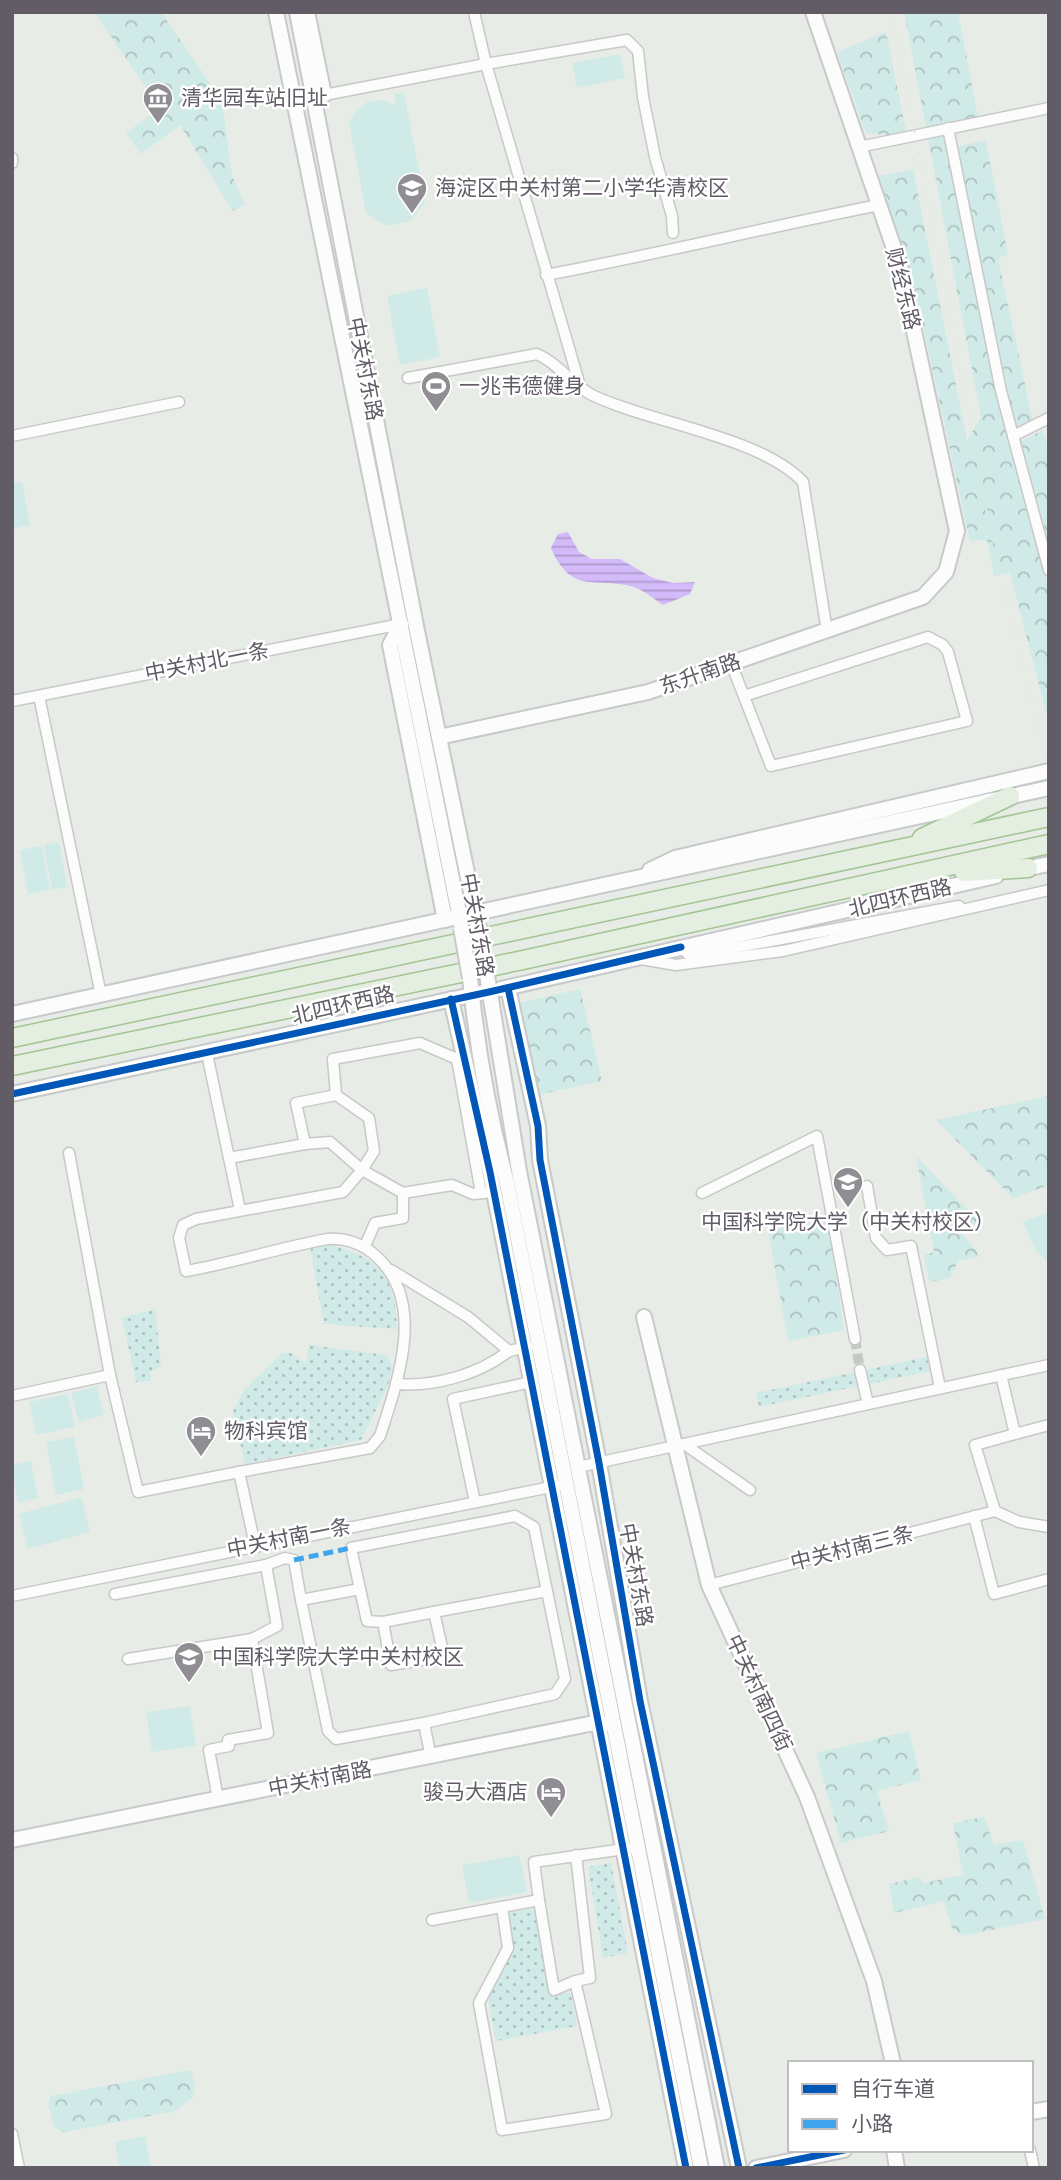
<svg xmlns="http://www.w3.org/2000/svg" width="1061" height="2180" font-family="'PT Sans Narrow','Noto Sans SC',sans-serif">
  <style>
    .grass { fill: url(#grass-dots) }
    .forest { fill: url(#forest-crowns) }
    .pitch { fill: #d0eae8 }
    .water { fill: url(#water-rules) }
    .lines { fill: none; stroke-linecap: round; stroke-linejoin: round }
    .street-tunnel { stroke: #c6c8c6; stroke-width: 10; stroke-dasharray: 10 5; stroke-linecap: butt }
    .street-casing { stroke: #c8c8c8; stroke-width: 13 }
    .secondary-casing { stroke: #c8c9ca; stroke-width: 18 }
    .highway-casing { stroke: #a3c493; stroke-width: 21 }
    .street { stroke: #fbfcfb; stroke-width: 10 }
    .secondary { stroke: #fbfcfb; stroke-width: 14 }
    .highway { stroke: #e4efe1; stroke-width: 18 }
    .rail { stroke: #e4e4e4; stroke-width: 2.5; stroke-dasharray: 2 9; stroke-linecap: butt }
    .secondary-bridge-casing { stroke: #c8c9ca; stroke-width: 18; stroke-linecap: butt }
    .secondary-bridge { stroke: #fbfcfb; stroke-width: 14 }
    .quiet { stroke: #41a5ee; stroke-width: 5; stroke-dasharray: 10 5; stroke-linecap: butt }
    .cycleway-casing { stroke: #fff; stroke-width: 11 }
    .cycleway { stroke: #0057b8; stroke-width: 7 }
    .labels { text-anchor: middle; stroke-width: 5; stroke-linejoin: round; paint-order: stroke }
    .poi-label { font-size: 21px; fill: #615c65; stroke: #fff; text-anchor: start }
    .street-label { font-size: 21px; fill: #615c65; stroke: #fff }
  </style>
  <defs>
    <pattern id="grass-dots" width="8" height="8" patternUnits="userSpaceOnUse" patternTransform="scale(1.75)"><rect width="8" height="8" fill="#d0eae8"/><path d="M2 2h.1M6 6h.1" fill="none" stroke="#acc1c0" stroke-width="1.8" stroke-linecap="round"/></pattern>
    <pattern id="forest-crowns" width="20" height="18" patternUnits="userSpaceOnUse" patternTransform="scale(1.75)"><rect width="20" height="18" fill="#d0eae8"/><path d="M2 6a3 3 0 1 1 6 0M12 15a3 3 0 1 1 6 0" fill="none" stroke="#acc1c0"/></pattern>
    <pattern id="water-rules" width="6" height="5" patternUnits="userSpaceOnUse" patternTransform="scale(1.75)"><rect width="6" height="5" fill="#d3baf8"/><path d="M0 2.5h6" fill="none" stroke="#af9acc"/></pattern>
  </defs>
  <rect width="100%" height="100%" fill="#e7ece7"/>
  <g class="grass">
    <path d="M313,1239C370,1256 395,1263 397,1329L324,1324L309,1241Z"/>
    <path d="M155,1309L161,1366L150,1372L151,1381L136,1382L122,1318Z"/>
    <path d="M309,1345L386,1355L393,1367L387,1388L361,1440L245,1464L233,1411L245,1389L282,1353H291L306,1364Z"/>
    <path d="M927,1357L930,1371L759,1407L756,1393Z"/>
    <path d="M611,1863L628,1953L603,1958L588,1867Z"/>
    <path d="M535,1908L549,1992L571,1994L577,2026L496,2041L488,1997L514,1947L509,1913Z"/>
  </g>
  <g class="forest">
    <path d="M94,12H161L222,101L232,176L245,204L233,211L180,125L141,154L126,133L160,108Z"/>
    <path d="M904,12H958L978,117L944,124L1000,412L1049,588V723L1010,573L994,576L987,540L970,541L914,285L879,176L913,169L967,441L981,417Z"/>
    <path d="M886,32L906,131L888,135L866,133L837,52Z"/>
    <path d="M986,140L1008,255L998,258L1033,422L1016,428L956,147Z"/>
    <path d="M1042,431L1049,447V543L1021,441Z"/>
    <path d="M580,989L602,1081L533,1096L515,1004Z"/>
    <path d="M1049,1096V1185L1013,1198L936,1120Z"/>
    <path d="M916,1156L978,1221L960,1231L980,1256L958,1261L950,1278L929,1282L924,1255L934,1252Z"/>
    <path d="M828,1220L844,1330L788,1341L768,1230Z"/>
    <path d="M909,1731L921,1780L877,1791L889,1831L841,1843L816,1753Z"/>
    <path d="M984,1817L994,1845L1023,1840L1045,1919L962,1936L952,1928L944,1901L894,1913L889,1884L920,1877L923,1883L963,1875L953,1823Z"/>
    <path d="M191,2070L195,2086L193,2097L176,2111L64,2132L54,2127L48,2103L51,2096Z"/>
  </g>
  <g class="pitch">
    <path d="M620,54L625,78L577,88L572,63Z"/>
    <path d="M404,93L425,202L410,221L387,226L366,213L349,122L356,110L369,101L382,100L396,105L394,94Z"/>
    <path d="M427,288L440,357L400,365L387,296Z"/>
    <path d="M22,482L30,525L12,529V484Z"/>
    <path d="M59,842L67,887L52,890L44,845Z"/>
    <path d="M42,846L50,890L28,894L20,850Z"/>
    <path d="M1049,1212V1263L1035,1249L1023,1222Z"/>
    <path d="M97,1386L104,1415L79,1422L71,1393Z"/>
    <path d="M68,1394L75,1427L36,1435L29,1402Z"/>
    <path d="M74,1437L84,1489L56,1495L46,1442Z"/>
    <path d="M31,1461L38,1498L18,1503L12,1465Z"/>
    <path d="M81,1497L90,1532L28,1549L19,1514Z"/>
    <path d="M190,1706L196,1746L152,1752L146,1712Z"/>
    <path d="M519,1855L527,1892L469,1903L462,1865Z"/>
    <path d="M145,2136L151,2168H120L115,2142Z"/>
  </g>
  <path class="water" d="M568,532L579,552L592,559H620L653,578L673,583L695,582L690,594L663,605C654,599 645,591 634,587C598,576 572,597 551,548L558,534Z"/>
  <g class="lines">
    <path class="street-tunnel" d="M855,1339L860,1370"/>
    <g class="street-casing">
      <g id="street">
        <path d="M324,95L486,64L474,12"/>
        <path d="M948,128L1001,391L1049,570"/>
        <path d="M859,147L1049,108"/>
        <path d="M12,158V163"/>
        <path d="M546,275C658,254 768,227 879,205"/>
        <path d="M408,378L537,354C558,363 571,384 592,395C650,423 762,437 803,482L827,631"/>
        <path d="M580,386L486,64L627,40L638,51L643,97L655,157L672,216L673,233"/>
        <path d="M12,436L179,402"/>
        <path d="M1013,436L1049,418"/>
        <path d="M731,663L771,766L967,721L948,652L943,645L928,637L744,696"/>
        <path d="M39,696L101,995"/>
        <path d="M12,701L401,624"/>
        <path d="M681,947L690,956L959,906"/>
        <path d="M641,959L676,965L783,951L1049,890"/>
        <path d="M207,1054L240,1210"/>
        <path d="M305,1144L330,1142L362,1170L374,1151L369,1118L336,1095"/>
        <path d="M69,1153L110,1375"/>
        <path d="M229,1158L305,1144L296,1103L336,1095L333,1059L420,1043L457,1059L481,1193"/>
        <path d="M867,1186L876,1238L887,1250L911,1246L940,1388"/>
        <path d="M702,1193L817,1136L855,1339"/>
        <path d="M365,1246L375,1223L403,1218V1193"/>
        <path d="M391,1270L468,1317L509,1351L528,1347"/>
        <path d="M860,1370L868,1404"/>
        <path d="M1001,1375L1015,1434L975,1445L995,1511L1019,1522L1049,1527"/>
        <path d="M396,1384C434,1387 478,1375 509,1351"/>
        <path d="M12,1396L110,1375L138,1492L239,1472L255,1545"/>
        <path d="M1015,1434L1049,1425"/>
        <path d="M684,1444L750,1490"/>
        <path d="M578,1467L1049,1365"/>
        <path d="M239,1472L370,1448L380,1436C398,1380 427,1302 376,1256C362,1243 342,1236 322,1240C276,1249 232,1263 186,1271L179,1238L183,1225L196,1219L343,1192L362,1170L403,1193L452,1185L473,1194L494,1192"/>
        <path d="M475,1502L453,1399L531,1382"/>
        <path d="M974,1516L994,1594L1049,1579"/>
        <path d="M709,1585L995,1511"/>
        <path d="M360,1589L367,1621L383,1622L391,1665L444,1656L434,1612L547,1591L565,1679L555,1694L424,1723"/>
        <path d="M115,1594L266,1565"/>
        <path d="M12,1596L556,1486"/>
        <path d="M301,1600L328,1731L336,1739L424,1723L431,1758"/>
        <path d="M383,1622L434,1612"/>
        <path d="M128,1659L252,1639L277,1626L266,1565L285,1558L294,1560L301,1600L360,1589L351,1548L515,1516L534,1527L547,1591"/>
        <path d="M218,1799L209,1750L229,1746L228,1740L268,1733L252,1639"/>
        <path d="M539,1900L554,1990L575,1981"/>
        <path d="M502,1907L508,1948L479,2003L502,2130L606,2114L575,1981L590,1978L576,1855"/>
        <path d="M432,1920L539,1900L534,1862L638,1847"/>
        <path d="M12,2134L19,2168"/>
        <path d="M1030,2150L1034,2168"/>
      </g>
    </g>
    <g class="secondary-casing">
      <g id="secondary">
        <path d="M276,12L461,923"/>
        <path d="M297,12L417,631L477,921"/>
        <path d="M307,12L324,95L314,96"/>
        <path d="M401,624L390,645L445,920"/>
        <path d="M439,737L648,692L923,597L946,572L957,531L900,266L813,12"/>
        <path d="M650,870L675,858L1049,771"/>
        <path d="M1019,870L1049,864"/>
        <path d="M487,975L519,1171L717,2168"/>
        <path d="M470,978C477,1048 489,1116 507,1183L701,2168"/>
        <path d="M508,988L538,1126L540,1160L599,1463L640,1701L739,2168"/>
        <path d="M501,989L996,876"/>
        <path d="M451,999L490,1172L686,2168"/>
        <path d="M12,1014L1049,788"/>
        <path d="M12,1094L481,993"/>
        <path d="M644,1317L709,1585L807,1797L874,1981L893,2063"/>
        <path d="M12,1840L589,1724H605"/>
        <path d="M1031,2112L1049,2109"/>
        <path d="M894,2150L897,2168"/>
        <path d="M756,2168L844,2150"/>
      </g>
    </g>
    <g class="highway-casing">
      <g id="highway">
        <path d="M922,838L1010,796"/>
        <path d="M964,872L1028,868"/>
        <path d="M12,1038L1049,817"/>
        <path d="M12,1066L523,960L1049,844"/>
      </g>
    </g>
    <use href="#street" class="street"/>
    <use href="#secondary" class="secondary"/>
    <use href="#highway" class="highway"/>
    <path class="rail" d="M892,12L997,567L1049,766"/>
    <g class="secondary-bridge-casing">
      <g id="secondary-bridge">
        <path d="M478,924L487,975"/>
        <path d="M461,928L470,978"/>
      </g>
    </g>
    <use href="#secondary-bridge" class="secondary-bridge"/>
    <path class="quiet" d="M294,1560L351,1548"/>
    <g class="cycleway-casing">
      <g id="cycleway">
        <path d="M508,988L538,1126L540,1160L599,1463L640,1701L739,2168"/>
        <path d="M451,999L490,1172L686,2168"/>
        <path d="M12,1094L489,992L681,947"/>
        <path d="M756,2168L844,2150"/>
      </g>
    </g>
    <use href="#cycleway" class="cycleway"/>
  </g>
  <defs>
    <g id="museum-pin" transform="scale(1.575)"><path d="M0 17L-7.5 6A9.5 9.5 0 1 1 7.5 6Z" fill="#908e92" stroke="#fff"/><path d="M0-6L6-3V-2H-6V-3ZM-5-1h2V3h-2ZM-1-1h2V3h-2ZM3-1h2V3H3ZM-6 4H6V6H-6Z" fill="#fff"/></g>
    <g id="school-pin" transform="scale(1.575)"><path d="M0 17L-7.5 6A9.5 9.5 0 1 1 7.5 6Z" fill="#908e92" stroke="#fff"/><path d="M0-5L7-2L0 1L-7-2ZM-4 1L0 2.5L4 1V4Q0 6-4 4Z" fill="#fff"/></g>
    <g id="stadium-pin" transform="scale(1.575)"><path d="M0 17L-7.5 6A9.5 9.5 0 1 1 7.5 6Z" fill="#908e92" stroke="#fff"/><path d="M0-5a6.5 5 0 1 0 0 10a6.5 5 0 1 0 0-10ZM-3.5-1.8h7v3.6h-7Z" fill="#fff"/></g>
    <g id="university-pin" transform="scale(1.575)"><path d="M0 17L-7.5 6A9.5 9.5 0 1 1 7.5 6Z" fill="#908e92" stroke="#fff"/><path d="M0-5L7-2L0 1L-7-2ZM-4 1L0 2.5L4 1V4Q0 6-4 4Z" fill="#fff"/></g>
    <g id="hotel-pin" transform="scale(1.575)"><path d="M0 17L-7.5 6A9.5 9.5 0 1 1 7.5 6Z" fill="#908e92" stroke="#fff"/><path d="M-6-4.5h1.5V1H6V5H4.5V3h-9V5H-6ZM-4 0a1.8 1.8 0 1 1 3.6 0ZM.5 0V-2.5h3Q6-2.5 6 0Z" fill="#fff"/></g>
  </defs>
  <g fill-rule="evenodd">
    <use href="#museum-pin" x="158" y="98"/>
    <use href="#school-pin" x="412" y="188"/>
    <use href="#stadium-pin" x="436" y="386"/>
    <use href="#university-pin" x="848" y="1182"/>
    <use href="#hotel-pin" x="201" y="1431"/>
    <use href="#university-pin" x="189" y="1657"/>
    <use href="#hotel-pin" x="551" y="1792"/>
  </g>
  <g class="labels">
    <g class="poi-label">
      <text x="181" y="105">清华园车站旧址</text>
      <text x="435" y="195">海淀区中关村第二小学华清校区</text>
      <text x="459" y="393">一兆韦德健身</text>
      <text x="848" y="1229" text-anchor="middle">中国科学院大学（中关村校区）</text>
      <text x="224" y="1438">物科宾馆</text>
      <text x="212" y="1664">中国科学院大学中关村校区</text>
      <text x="528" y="1799" text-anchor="end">骏马大酒店</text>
    </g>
    <g class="street-label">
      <text transform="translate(903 289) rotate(76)" y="7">财经东路</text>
      <text transform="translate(365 369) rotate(79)" y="7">中关村东路</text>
      <text transform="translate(207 662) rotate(-11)" y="7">中关村北一条</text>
      <text transform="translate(700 674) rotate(-19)" y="7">东升南路</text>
      <text transform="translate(900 898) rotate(-13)" y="7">北四环西路</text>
      <text transform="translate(477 925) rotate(80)" y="7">中关村东路</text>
      <text transform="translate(343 1005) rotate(-13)" y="7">北四环西路</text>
      <text transform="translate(289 1538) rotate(-11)" y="7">中关村南一条</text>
      <text transform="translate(852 1548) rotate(-14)" y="7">中关村南三条</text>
      <text transform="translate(636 1575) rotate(80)" y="7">中关村东路</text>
      <text transform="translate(759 1693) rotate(65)" y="7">中关村南四街</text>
      <text transform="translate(320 1779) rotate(-11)" y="7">中关村南路</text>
    </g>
  </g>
  <rect width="1061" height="2180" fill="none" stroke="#615c65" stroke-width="28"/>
  <rect x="788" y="2061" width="245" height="91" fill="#ffffff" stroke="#c0bec1" stroke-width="2"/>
  <rect x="802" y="2084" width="35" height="10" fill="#0057b8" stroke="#c0bec1" stroke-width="2"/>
  <text x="851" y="2096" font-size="21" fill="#615c65">自行车道</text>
  <rect x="802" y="2119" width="35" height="10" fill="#41a5ee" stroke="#c0bec1" stroke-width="2"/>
  <text x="851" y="2131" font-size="21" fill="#615c65">小路</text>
</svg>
